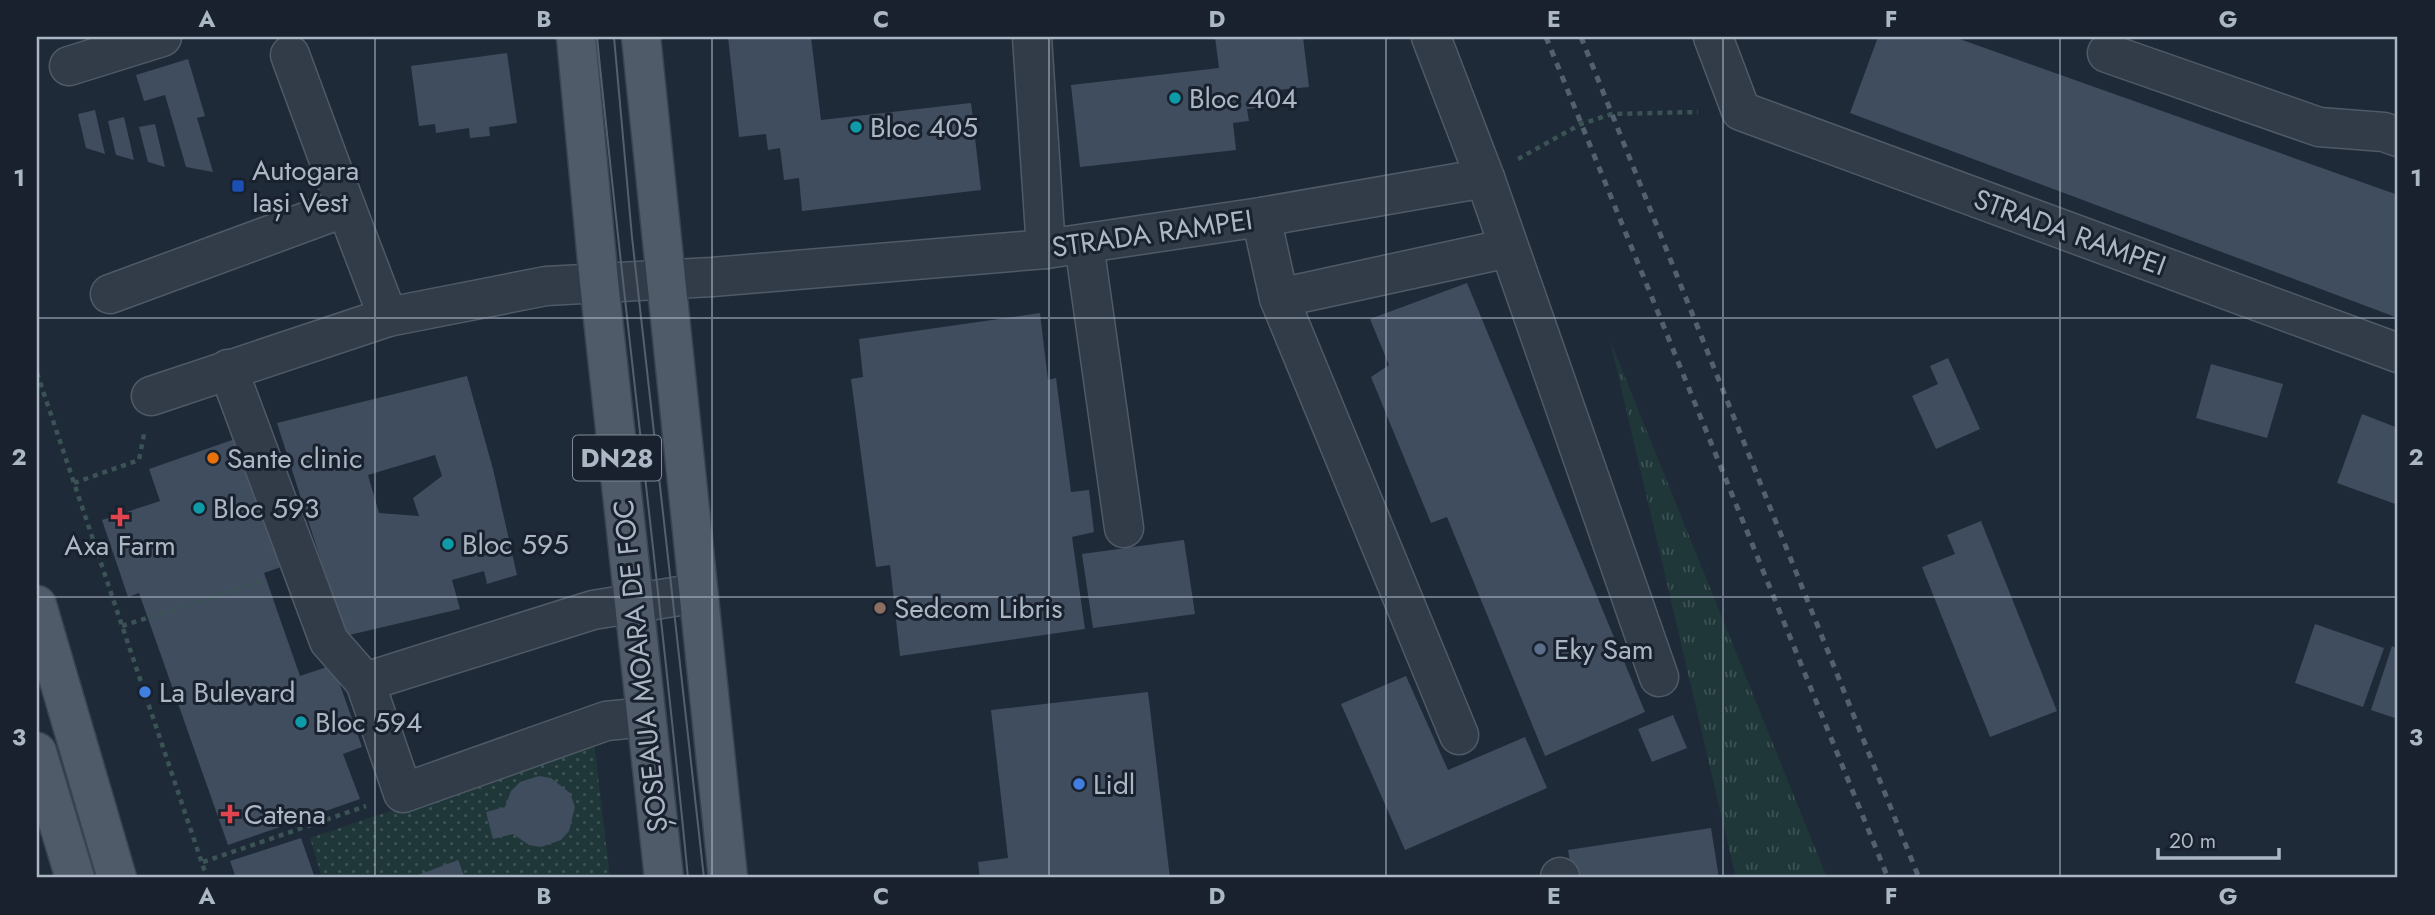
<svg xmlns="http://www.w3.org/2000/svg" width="2435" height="915" font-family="Jost,sans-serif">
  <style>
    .grass { fill: url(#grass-dots) }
    .park { fill: url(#park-tufts) }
    .building { fill: #3f4d5e; fill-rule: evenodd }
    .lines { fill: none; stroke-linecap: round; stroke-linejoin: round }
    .minor-casing { stroke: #4f5a67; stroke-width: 41 }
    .major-casing { stroke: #3b4552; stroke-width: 41 }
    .path { stroke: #3b5354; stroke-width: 4.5; stroke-dasharray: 5 5; stroke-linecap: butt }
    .minor { stroke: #323c49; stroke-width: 38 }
    .major { stroke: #4f5b69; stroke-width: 38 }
    .tram { stroke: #536070; stroke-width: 2 }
    .rail { stroke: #536070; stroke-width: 5; stroke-dasharray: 7 7; stroke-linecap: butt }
    .grid { fill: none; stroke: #acb7c6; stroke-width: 2; stroke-opacity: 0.55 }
    .culture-dot { fill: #0f9aa8; stroke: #18212d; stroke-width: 2.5 }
    .transit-dot { fill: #1a4fb4; stroke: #18212d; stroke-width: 2.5 }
    .food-dot { fill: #e8710a; stroke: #18212d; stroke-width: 2.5 }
    .health-dot { fill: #e0444e; stroke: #18212d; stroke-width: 2.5 }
    .education-dot { fill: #8d6e63; stroke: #18212d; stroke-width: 2.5 }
    .service-dot { fill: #5c6f8a; stroke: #18212d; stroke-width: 2.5 }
    .shop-dot { fill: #3f7fe0; stroke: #18212d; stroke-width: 2.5 }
    .labels { text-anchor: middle; stroke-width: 6; stroke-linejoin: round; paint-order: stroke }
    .shield { fill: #18212d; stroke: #808a98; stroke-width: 2 }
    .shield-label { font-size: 26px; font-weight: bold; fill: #acb7c6 }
    .poi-label { font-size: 28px; fill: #acb7c6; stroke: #18212d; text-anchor: start }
    .street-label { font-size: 28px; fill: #acb7c6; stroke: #18212d }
    .neatline { fill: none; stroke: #acb7c6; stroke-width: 2.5 }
    .grid-label { font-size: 23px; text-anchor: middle; font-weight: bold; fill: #acb7c6 }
  </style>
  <defs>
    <pattern id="grass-dots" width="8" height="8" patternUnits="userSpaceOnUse" patternTransform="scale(1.75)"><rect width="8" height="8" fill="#203739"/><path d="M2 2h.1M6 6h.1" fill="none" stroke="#3e5254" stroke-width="1.8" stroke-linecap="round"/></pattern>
    <pattern id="park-tufts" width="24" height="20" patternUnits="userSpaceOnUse" patternTransform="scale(1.75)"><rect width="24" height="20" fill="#203739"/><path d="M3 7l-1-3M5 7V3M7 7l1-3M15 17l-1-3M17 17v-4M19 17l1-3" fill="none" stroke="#3e5254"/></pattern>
  </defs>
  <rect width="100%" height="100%" fill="#1e2a38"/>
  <path class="grass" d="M594,742L610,878H322L310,838Z"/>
  <path class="park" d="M1610,340L1827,878H1736Z"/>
  <g class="building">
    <path d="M728,37H811L821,120L971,103L981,190L802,211L799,178L784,180L780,148L768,150L766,134L739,137Z"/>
    <path d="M1215,37H1303L1309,87L1277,90L1279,105L1247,109L1249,121L1233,123L1236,150L1080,167L1071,85L1219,68Z"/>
    <path d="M1878,37H1954L2398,195V318L1850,113Z"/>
    <path d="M507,53L517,123L489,127L490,136L470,138L469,128L436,133L435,124L419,126L411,66Z"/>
    <path d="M188,59L205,116L197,118L213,172L186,167L165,95L144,101L136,75Z"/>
    <path d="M95,110L105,154L86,148L78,114Z"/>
    <path d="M124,117L134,160L116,155L108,121Z"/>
    <path d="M155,124L165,167L148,162L139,127Z"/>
    <path d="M1467,283L1645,712L1545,756L1447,517L1431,523L1371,377L1389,365L1370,319Z"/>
    <path d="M1040,313L1048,380L1056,378L1071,492L1089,490L1094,532L1072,537L1085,629L900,656L890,565L876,567L851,379L863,377L859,339Z"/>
    <path d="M1948,358L1980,429L1936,449L1912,396L1938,384L1930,366Z"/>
    <path d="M2211,364L2283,384L2267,438L2196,418Z"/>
    <path d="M467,376L493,469L517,575L487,584L484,571L452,580L460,609L345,636L277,423ZM435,455L442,476L413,498L419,516L379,513L368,475Z"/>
    <path d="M2362,414L2398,428V505L2337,483Z"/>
    <path d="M235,439L281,567L264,573L300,676L333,665L362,747L343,754L360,799L228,845L139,593L128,597L102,520L160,501L149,469Z"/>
    <path d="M1981,521L2057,711L1990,737L1922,567L1955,554L1947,535Z"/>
    <path d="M1184,540L1195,614L1093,628L1082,554Z"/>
    <path d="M2315,624L2384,648L2363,707L2295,683Z"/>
    <path d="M2392,646L2398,649V719L2371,710Z"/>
    <path d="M1406,676L1448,770L1525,737L1547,788L1405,850L1341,704Z"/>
    <path d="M1148,692L1170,878H980L978,862L1008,858L991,710Z"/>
    <path d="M1673,715L1687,748L1652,762L1638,729Z"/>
    <path d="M539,776L551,778L570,793L575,807L569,831L561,840L541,847L529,845L513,834L493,839L486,812L505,807L511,791L520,782Z"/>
    <path d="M1711,828L1719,878H1573L1568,850Z"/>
    <path d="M301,838L315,878H236L230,861Z"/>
    <path d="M458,860L465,878H410Z"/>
  </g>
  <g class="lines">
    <g class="minor-casing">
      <g id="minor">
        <path d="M1032,37L1046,249"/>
        <path d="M1431,37L1485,178L1659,677"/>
        <path d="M1713,37L1741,111L2398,353"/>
        <path d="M2107,53L2319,127L2384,132L2398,137"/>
        <path d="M290,55L346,207"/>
        <path d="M69,66L162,37"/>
        <path d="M1261,217L1279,298L1459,735"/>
        <path d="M1084,244L1124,528"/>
        <path d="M110,294L346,207L388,317"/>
        <path d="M1279,298L1509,248"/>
        <path d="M228,369L329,641L365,682L593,610L698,593"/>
        <path d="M151,396L388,317L546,286L712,277L1046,249L1261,217L1485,178"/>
        <path d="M365,682L403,793L606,721L646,717"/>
        <path d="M1560,877V878"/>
      </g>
    </g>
    <g class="major-casing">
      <g id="major">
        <path d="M576,37L599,282L664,878"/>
        <path d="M641,37L728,878"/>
        <path d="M37,605L117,878"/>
        <path d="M37,752L75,878"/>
      </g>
    </g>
    <g class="path">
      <path d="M1518,159L1581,124L1612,114L1698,112"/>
      <path d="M37,373L207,878"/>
      <path d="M74,483L139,460L144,434"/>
      <path d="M122,626L266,580"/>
      <path d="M203,862L366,806"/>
    </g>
    <use href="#minor" class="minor"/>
    <use href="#major" class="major"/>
    <g class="tram">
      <path d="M597,37C625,318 661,597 688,878"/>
      <path d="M614,37L632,237L704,878"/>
    </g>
    <g class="rail">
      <path d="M1546,37L1888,878"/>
      <path d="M1581,37L1919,878"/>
    </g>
  </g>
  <path class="grid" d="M375,37V878M712,37V878M1049,37V878M1386,37V878M1723,37V878M2060,37V878M37,318H2398M37,597H2398"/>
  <g class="culture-dot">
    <circle cx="1175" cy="98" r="7"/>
    <circle cx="856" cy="127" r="7"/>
    <circle cx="199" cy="508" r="7"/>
    <circle cx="448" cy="544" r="7"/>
    <circle cx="301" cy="722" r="7"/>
  </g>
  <rect class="transit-dot" x="231" y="179" width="14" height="14" rx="3.5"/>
  <circle class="food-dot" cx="213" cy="458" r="7"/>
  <g class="health-dot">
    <path d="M116.5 506.5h7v7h7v7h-7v7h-7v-7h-7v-7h7z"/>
    <path d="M226.5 803.5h7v7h7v7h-7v7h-7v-7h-7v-7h7z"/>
  </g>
  <circle class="education-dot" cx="880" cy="608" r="7"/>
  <circle class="service-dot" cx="1540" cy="649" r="7"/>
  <g class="shop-dot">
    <circle cx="145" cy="692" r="7"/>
    <circle cx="1079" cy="784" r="7"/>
  </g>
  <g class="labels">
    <rect class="shield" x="573" y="435.5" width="88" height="45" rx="5"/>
    <g class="shield-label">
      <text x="617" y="467">DN28</text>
    </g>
    <g class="poi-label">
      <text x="1189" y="108">Bloc 404</text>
      <text x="870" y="137">Bloc 405</text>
      <text x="252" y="180">Autogara<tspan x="252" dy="32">Iași Vest</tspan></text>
      <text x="227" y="468">Sante clinic</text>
      <text x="213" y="518">Bloc 593</text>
      <text x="462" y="554">Bloc 595</text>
      <text x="120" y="555" text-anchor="middle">Axa Farm</text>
      <text x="894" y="618">Sedcom Libris</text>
      <text x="1554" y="659">Eky Sam</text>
      <text x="159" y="702">La Bulevard</text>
      <text x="315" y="732">Bloc 594</text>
      <text x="1093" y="794">Lidl</text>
      <text x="244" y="824">Catena</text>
    </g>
    <g class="street-label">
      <text transform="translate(2070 232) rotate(20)" y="10">STRADA RAMPEI</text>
      <text transform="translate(1152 233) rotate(-8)" y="10">STRADA RAMPEI</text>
      <text transform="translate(640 666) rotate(-96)" y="10">ȘOSEAUA MOARA DE FOC</text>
    </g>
  </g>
  <rect width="2435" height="915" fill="none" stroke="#18212d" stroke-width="77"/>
  <path d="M2158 848v10h121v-10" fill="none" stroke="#acb7c6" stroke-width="3.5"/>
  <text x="2169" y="848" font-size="21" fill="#acb7c6" stroke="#18212d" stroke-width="5" paint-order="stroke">20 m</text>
  <rect x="38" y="38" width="2358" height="838" class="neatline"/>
  <g class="grid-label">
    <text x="207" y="27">A</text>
    <text x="544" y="27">B</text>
    <text x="881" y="27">C</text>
    <text x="1217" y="27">D</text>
    <text x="1554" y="27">E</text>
    <text x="1891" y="27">F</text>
    <text x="2228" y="27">G</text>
    <text x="19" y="186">1</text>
    <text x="2416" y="186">1</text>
    <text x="19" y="465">2</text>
    <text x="2416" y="465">2</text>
    <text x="19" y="745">3</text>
    <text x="2416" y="745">3</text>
    <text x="207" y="904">A</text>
    <text x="544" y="904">B</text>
    <text x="881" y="904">C</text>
    <text x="1217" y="904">D</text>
    <text x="1554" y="904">E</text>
    <text x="1891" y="904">F</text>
    <text x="2228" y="904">G</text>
  </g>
</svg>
